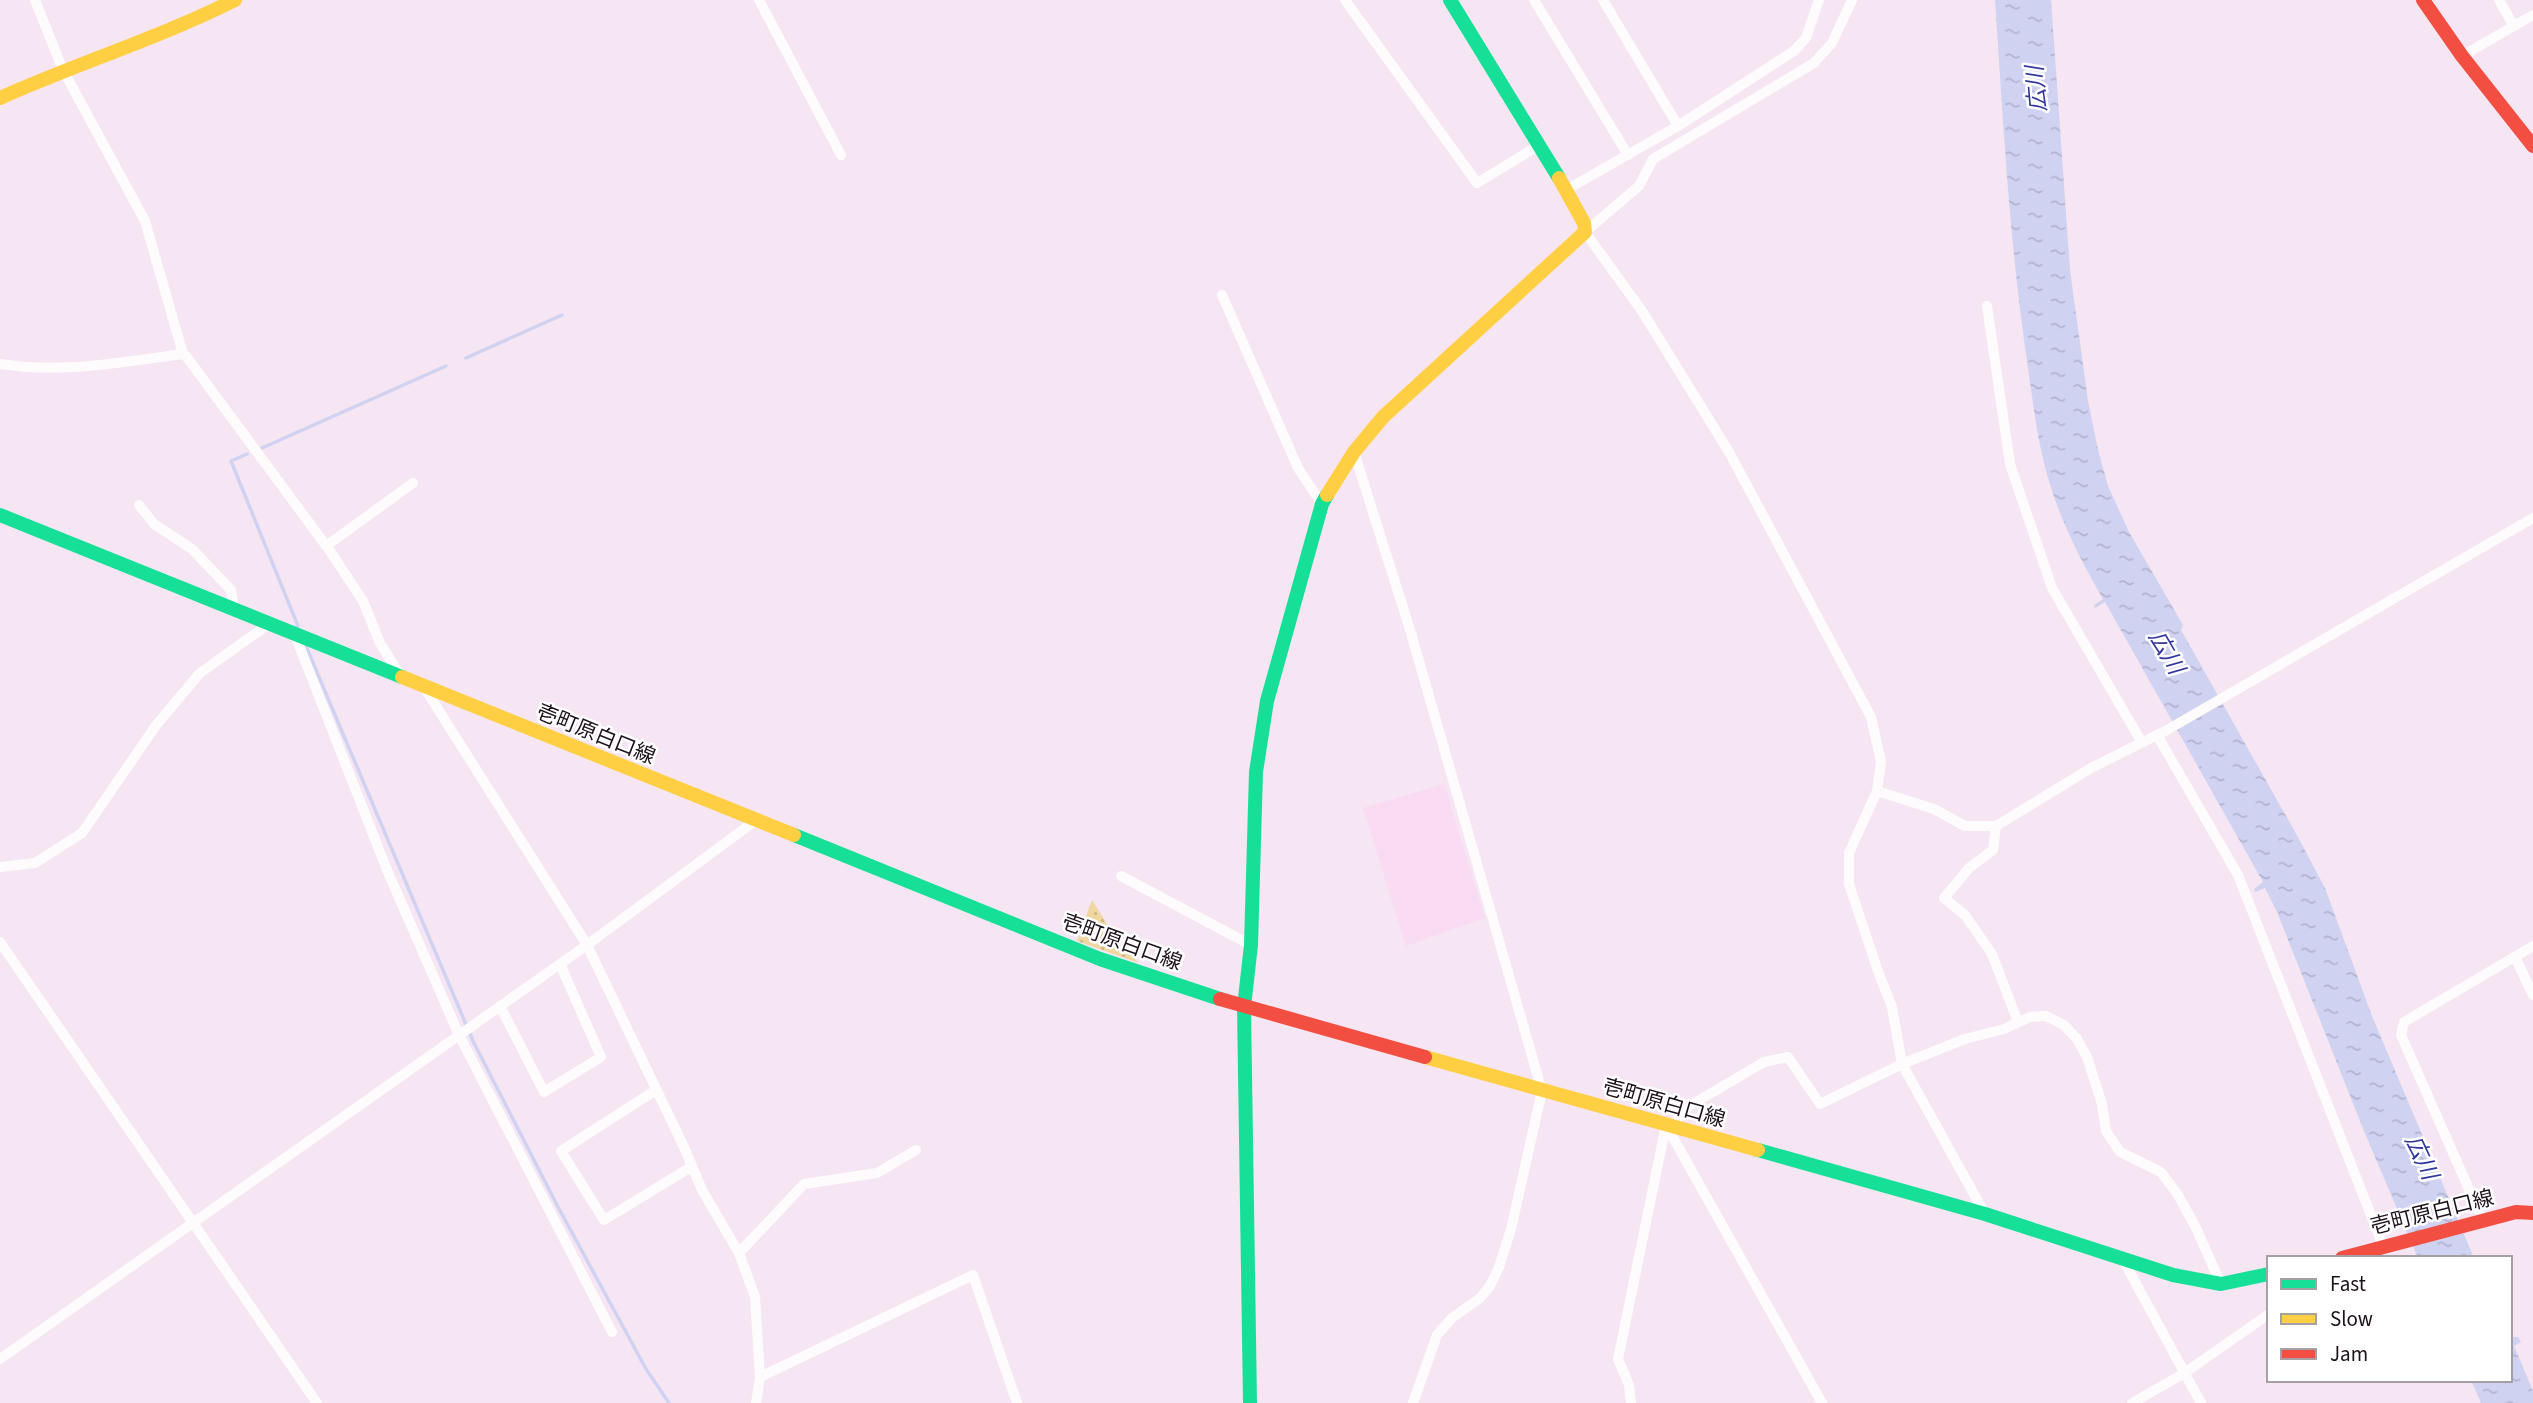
<svg xmlns="http://www.w3.org/2000/svg" width="2533" height="1403" font-family="'Source Sans 3','Noto Sans JP',sans-serif">
  <style>
    .built { fill: #fadbf4 }
    .grass { fill: url(#grass-dots) }
    .water { fill: url(#water-ripples) }
    .lines { fill: none; stroke-linecap: round; stroke-linejoin: round }
    .stream { stroke: #d0d2f1; stroke-width: 3.5 }
    .street { stroke: #fefbfd; stroke-width: 10 }
    .fast { stroke: #16e098; stroke-width: 14 }
    .slow { stroke: #ffcf43; stroke-width: 14 }
    .jam { stroke: #f24e42; stroke-width: 14 }
    .labels { text-anchor: middle; stroke-width: 5; stroke-linejoin: round; paint-order: stroke }
    .street-label { font-size: 21px; fill: #1d111b; stroke: #fff }
    .water-label { font-size: 23px; font-style: italic; fill: #2f369f; stroke: #fff }
  </style>
  <defs>
    <pattern id="grass-dots" width="8" height="8" patternUnits="userSpaceOnUse" patternTransform="scale(1.75)"><rect width="8" height="8" fill="#f0d7a0"/><path d="M2 2h.1M6 6h.1" fill="none" stroke="#cdb889" stroke-width="1.8" stroke-linecap="round"/></pattern>
    <pattern id="water-ripples" width="26" height="14" patternUnits="userSpaceOnUse" patternTransform="scale(1.75)"><rect width="26" height="14" fill="#d0d2f1"/><path d="M2 4q2-2 4 0t4 0M15 11q2-2 4 0t4 0" fill="none" stroke="#b2b3ce"/></pattern>
  </defs>
  <rect width="100%" height="100%" fill="#f6e5f2"/>
  <path class="built" d="M1444,784L1485,918L1406,946L1363,808Z"/>
  <path class="grass" d="M1092,900L1120,945L1139,963L1077,941Z"/>
  <g class="water">
    <path d="M1995,0H2051L2070,270L2088,401L2098,450L2108,486L2129,532L2183,625L2181,630L2299,839L2325,888L2372,1016L2474,1258H2418L2364,1131L2277,912L2265,888L2255,892L2254,889L2263,882L2105,602L2095,608L2094,605L2103,599C2080,559 2059,518 2047,474C2036,435 2032,394 2026,354C2009,236 2003,118 1995,0Z"/>
    <path d="M2510,1337H2518L2521,1342L2514,1346L2533,1391V1403H2481L2471,1380H2510Z"/>
  </g>
  <g class="lines">
    <g class="stream">
      <path d="M466,358L562,315"/>
      <path d="M262,448L446,366"/>
      <path d="M247,454L231,461L298,626"/>
      <path d="M305,644L473,1041L557,1205L646,1369L669,1403"/>
    </g>
    <g class="street">
      <path d="M35,0L63,70L145,221L183,354"/>
      <path d="M759,0L841,155"/>
      <path d="M1345,0L1477,183L1538,146"/>
      <path d="M1534,0L1628,155"/>
      <path d="M1603,0L1678,126"/>
      <path d="M1852,0L1832,43L1814,63L1653,159L1639,186L1585,232L1642,311L1729,452L1871,717L1881,762L1877,791L1849,853V884L1879,974L1892,1007L1902,1064L1985,1214"/>
      <path d="M2499,0L2514,26"/>
      <path d="M2462,56L2533,15"/>
      <path d="M1566,190L1678,126L1794,51L1806,38L1819,0"/>
      <path d="M1222,295L1298,468L1322,504"/>
      <path d="M1987,306L2010,464L2052,588L2141,741"/>
      <path d="M0,364C61,374 122,362 183,354L186,356L330,551L363,601L380,643L400,675"/>
      <path d="M1354,452L1411,633L1542,1091L1511,1229L1499,1267L1490,1286L1480,1298L1452,1318L1437,1335L1413,1403"/>
      <path d="M139,505L154,524L192,549L231,590L234,610"/>
      <path d="M326,546L413,483"/>
      <path d="M295,635L387,870L459,1035L612,1332"/>
      <path d="M424,687L587,945L684,1147L702,1190L739,1253L755,1297L760,1377L756,1403"/>
      <path d="M2157,735L2238,875L2383,1246"/>
      <path d="M1877,791L1934,809L1965,826H1996L2091,768L2167,730L2533,518"/>
      <path d="M1996,826L1993,850L1969,868L1944,898L1965,915L1992,954L2018,1022"/>
      <path d="M0,867L35,863L82,833L157,724L200,673L269,624"/>
      <path d="M1121,876L1251,945"/>
      <path d="M0,942L317,1403"/>
      <path d="M2515,957L2533,995"/>
      <path d="M500,1006L544,1092L601,1057L560,964"/>
      <path d="M656,1090L561,1151L604,1220L691,1167"/>
      <path d="M1666,1125L1822,1403"/>
      <path d="M1675,1129L1679,1112L1764,1062L1788,1057L1820,1104L1902,1064L1965,1039L2004,1029L2030,1017L2046,1016L2064,1025L2077,1039L2087,1057L2102,1104L2106,1131L2120,1152L2161,1172L2178,1195L2196,1228L2221,1284"/>
      <path d="M2483,1221L2401,1035L2404,1022L2533,946"/>
      <path d="M739,1253L804,1184L877,1173L916,1150"/>
      <path d="M2122,1258L2201,1403"/>
      <path d="M0,1359L587,945L755,821"/>
      <path d="M760,1377L973,1275L1017,1403"/>
      <path d="M1631,1403L1629,1385L1618,1359L1666,1125"/>
      <path d="M2132,1403L2183,1374L2269,1314"/>
    </g>
    <g class="fast">
      <path d="M1450,0L1559,178"/>
      <path d="M0,515L402,677"/>
      <path d="M794,835L1100,959L1220,999"/>
      <path d="M1758,1150L1985,1214L2173,1275L2221,1284L2269,1274"/>
      <path d="M1250,1403L1244,1007L1251,945L1256,772L1267,701L1322,504L1327,495"/>
    </g>
    <g class="slow">
      <path d="M0,98C78,63 159,38 235,0"/>
      <path d="M1327,495L1354,452L1383,417L1585,232L1584,223L1559,178"/>
      <path d="M402,677L794,835"/>
      <path d="M1425,1057L1758,1150"/>
    </g>
    <g class="jam">
      <path d="M2423,0L2462,56L2533,146"/>
      <path d="M1220,999L1425,1057"/>
      <path d="M2342,1258L2516,1212L2533,1213"/>
    </g>
  </g>
  <g class="labels">
    <g class="street-label">
      <text transform="translate(596 734) rotate(22)" y="7">壱町原白口線</text>
      <text transform="translate(1122 942) rotate(20)" y="7">壱町原白口線</text>
      <text transform="translate(1664 1103) rotate(16)" y="7">壱町原白口線</text>
      <text transform="translate(2432 1212) rotate(-14)" y="7">壱町原白口線</text>
    </g>
    <g class="water-label">
      <text transform="translate(2036 89) rotate(-95)" y="8">広川</text>
      <text transform="translate(2167 652) rotate(60)" y="8">広川</text>
      <text transform="translate(2422 1157) rotate(65)" y="8">広川</text>
    </g>
  </g>
  <rect x="2267" y="1256" width="245" height="126" fill="#ffffff" stroke="#a5a0a4" stroke-width="2"/>
  <rect x="2281" y="1279" width="35" height="10" fill="#16e098" stroke="#a5a0a4" stroke-width="2"/>
  <text x="2330" y="1291" font-size="21" fill="#1d111b">Fast</text>
  <rect x="2281" y="1314" width="35" height="10" fill="#ffcf43" stroke="#a5a0a4" stroke-width="2"/>
  <text x="2330" y="1326" font-size="21" fill="#1d111b">Slow</text>
  <rect x="2281" y="1349" width="35" height="10" fill="#f24e42" stroke="#a5a0a4" stroke-width="2"/>
  <text x="2330" y="1361" font-size="21" fill="#1d111b">Jam</text>
</svg>
